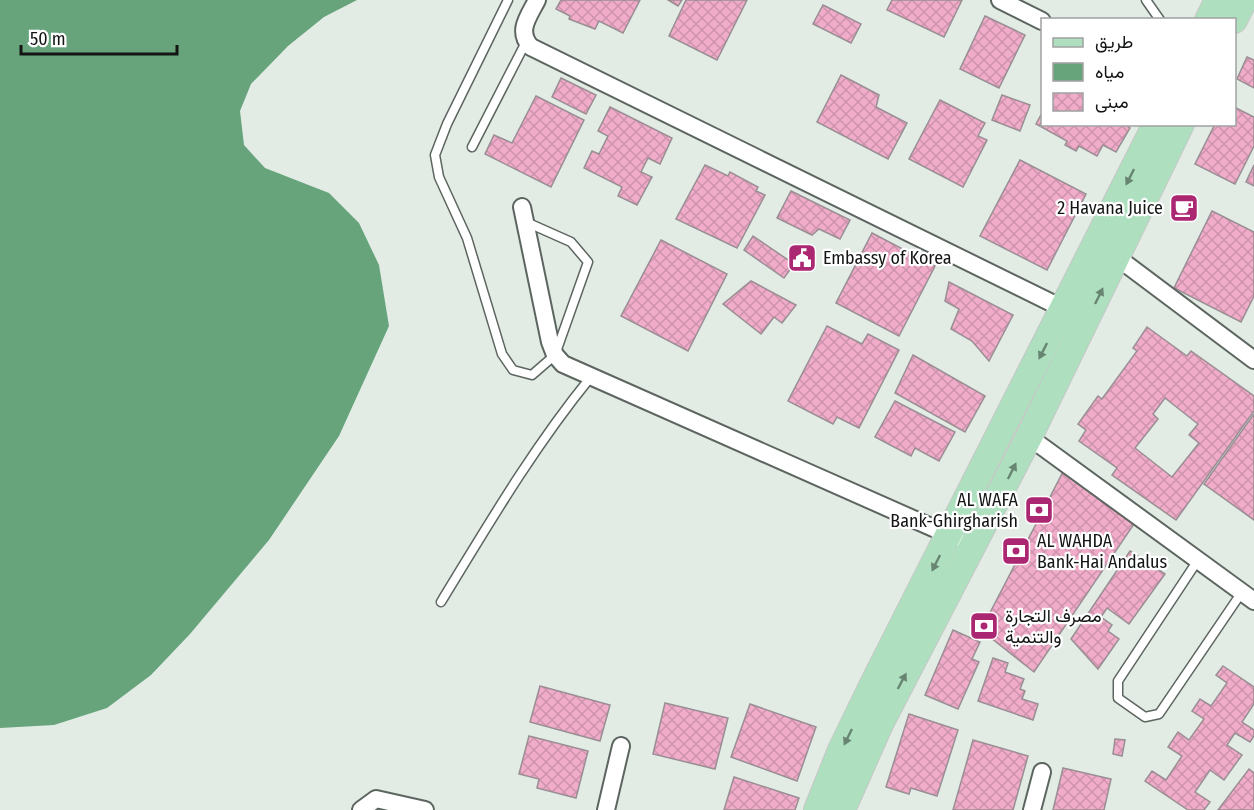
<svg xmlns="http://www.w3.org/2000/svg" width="1254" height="810" font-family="'Fira Sans Condensed',Vazirmatn,sans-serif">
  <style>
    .water { fill: #67a47c }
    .building { fill: url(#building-cross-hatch); stroke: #998e93; stroke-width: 1.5; fill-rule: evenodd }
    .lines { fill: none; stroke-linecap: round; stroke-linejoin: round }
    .lane-casing { stroke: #5c655f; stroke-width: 11 }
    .street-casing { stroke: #5c655f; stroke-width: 20 }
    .primary-casing { stroke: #c6c7c6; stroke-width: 28 }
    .lane { stroke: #fff; stroke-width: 8 }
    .street { stroke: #fff; stroke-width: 16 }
    .primary { stroke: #aee0c0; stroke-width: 26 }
    .oneway { fill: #688572 }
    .labels { text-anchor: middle; stroke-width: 4.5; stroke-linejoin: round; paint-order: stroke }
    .poi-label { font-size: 18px; fill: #121513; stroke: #fff; text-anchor: start }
  </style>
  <defs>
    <pattern id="building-cross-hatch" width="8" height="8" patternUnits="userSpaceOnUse" patternTransform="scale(1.5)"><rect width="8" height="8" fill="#f0acc9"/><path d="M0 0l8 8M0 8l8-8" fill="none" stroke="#cd93ac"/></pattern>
  </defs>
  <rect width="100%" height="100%" fill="#e2ece5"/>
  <path class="water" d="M0,0H357L324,17L288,46L251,84L240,111L244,145L265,168L329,193L359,223L379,265L389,326L339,436L269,540L190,634L151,675L107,708L54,725L0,728Z"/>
  <g class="building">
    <path d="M561,0H640L623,33L599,21L595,29L569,19L570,16L556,9Z"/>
    <path d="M668,0H682L678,6Z"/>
    <path d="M686,0H747L717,60L669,36Z"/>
    <path d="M892,0H962L944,37L887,10Z"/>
    <path d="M823,5L861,24L851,43L813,24Z"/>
    <path d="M985,16L1025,35L999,88L960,69Z"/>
    <path d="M1247,57L1254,60V88L1237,79Z"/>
    <path d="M841,75L879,95L876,107L907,123L888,159L817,122Z"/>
    <path d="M561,78L596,95L586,114L552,97Z"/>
    <path d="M1002,95L1030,105L1020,131L992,120Z"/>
    <path d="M536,96L584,120L551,187L485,154L494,135L512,143Z"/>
    <path d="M940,100L985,123L978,136L987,140L963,187L909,159Z"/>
    <path d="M610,107L672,138L660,164L648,158L641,172L652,177L637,205L618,196L622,187L584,168L592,151L599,154L608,136L598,131Z"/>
    <path d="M1234,107L1254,117V146L1235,184L1195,164L1215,124H1234Z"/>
    <path d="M1042,113V124H1124L1130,128L1116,152L1103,145L1097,156L1079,146L1076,151L1065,145L1067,141L1036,124Z"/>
    <path d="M1020,160L1086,194L1047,270L980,236Z"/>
    <path d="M705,165L728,176L730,172L758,187L756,191L765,195L737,248L676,219Z"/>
    <path d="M1254,165V186L1246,182Z"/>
    <path d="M791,191L850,220L840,239L819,229L812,235L777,218Z"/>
    <path d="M1212,211L1254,232V296L1241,322L1174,288Z"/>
    <path d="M872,233L935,266L899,336L836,303Z"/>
    <path d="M753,236L794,264L784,278L744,250Z"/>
    <path d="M661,240L727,274L688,351L621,316Z"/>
    <path d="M751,281L796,305L782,323L774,317L761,334L723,304Z"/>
    <path d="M949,282L1013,315L989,361L972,341L951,329L959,309L945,301Z"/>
    <path d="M827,326L862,344L868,334L899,350L859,428L837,417L833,424L788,401Z"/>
    <path d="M1147,327L1187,356L1191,351L1254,396V411L1176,520L1112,475L1117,468L1079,441L1086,430L1078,424L1098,396L1102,399L1137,351L1133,348ZM1165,398L1198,424L1189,435L1199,443L1172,477L1135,448L1158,419L1153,414Z"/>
    <path d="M913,355L985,396L965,432L895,393Z"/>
    <path d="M895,401L955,432L939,461L915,448L911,456L875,437Z"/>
    <path d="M1254,414V520L1204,484Z"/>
    <path d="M1064,470L1134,524L1034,672L981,630Z"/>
    <path d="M1130,551L1165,574L1129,624L1107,608L1101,617L1112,625L1108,631L1119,639L1098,669L1071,639Z"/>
    <path d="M953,630L980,642L972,659L979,662L958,709L925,695Z"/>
    <path d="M993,658L1008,663L1005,672L1024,679L1020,689L1025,691L1022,699L1038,704L1033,720L978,701Z"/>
    <path d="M1223,666L1254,687V704L1242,722L1254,730V736L1250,742L1235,733L1227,745L1242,755L1224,780L1210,770L1195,792L1210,802L1204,810H1188L1145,781L1152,771L1166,780L1182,756L1168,747L1178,732L1189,740L1204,719L1192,711L1200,699L1211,706L1227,683L1216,675Z"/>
    <path d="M540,686L610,705L600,741L530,722Z"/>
    <path d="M665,703L728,718L715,769L653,754Z"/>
    <path d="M750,704L816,727L797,781L731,757Z"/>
    <path d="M909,714L958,730L937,796L911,788L909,794L886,787Z"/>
    <path d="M529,736L588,751L576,798L537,788L539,779L519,774Z"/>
    <path d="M1115,739L1125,740L1122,756L1113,754Z"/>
    <path d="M973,740L1028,756L1013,810H953Z"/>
    <path d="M1063,768L1111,779L1104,810H1053Z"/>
    <path d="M1249,769L1254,773V810H1218Z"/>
    <path d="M734,777L799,798L795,810H724Z"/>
  </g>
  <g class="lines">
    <g class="lane-casing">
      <g id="lane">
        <path d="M508,0L447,124L435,155L439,177L467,238L502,354L513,370L532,375L555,355L588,262L571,242L526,222"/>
        <path d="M1146,0L1160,20"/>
        <path d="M472,147L526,42"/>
        <path d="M1198,560L1118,681V698L1145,717L1159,714L1242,592"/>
        <path d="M441,602C488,525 533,448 590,378"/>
      </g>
    </g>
    <g class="street-casing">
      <g id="street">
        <path d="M537,0C529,16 516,31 531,47L1064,309"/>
        <path d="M1000,0L1042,21"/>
        <path d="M522,207L550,342L555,355L563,364L956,538"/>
        <path d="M1118,258L1254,360"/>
        <path d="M1029,437L1254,601"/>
        <path d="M361,810L376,799L425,810"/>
        <path d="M606,810L621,746"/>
        <path d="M1032,810L1042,772"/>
      </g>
    </g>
    <g class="primary-casing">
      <g id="primary">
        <path d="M1208,20L1218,0"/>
        <path d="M1234,20L1244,0"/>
        <path d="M817,810L841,750L875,680L1156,124"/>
        <path d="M842,810L880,724L1029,437L1181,124"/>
      </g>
    </g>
    <use href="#lane" class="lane"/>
    <use href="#street" class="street"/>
    <use href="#primary" class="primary"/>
  </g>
  <defs><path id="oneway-solid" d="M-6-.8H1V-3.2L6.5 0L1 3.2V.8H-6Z" transform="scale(1.5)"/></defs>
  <g class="oneway">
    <use href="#oneway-solid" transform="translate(1130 177) rotate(117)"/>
    <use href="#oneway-solid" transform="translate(1099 296) rotate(-64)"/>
    <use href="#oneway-solid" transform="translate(1043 351) rotate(117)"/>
    <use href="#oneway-solid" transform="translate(1012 471) rotate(-63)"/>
    <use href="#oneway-solid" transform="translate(936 563) rotate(117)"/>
    <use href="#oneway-solid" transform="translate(902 681) rotate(-62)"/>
    <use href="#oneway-solid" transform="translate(848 737) rotate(116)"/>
  </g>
  <defs>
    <g id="cafe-square" transform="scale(1.5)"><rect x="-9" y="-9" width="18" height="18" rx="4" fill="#ac2771" stroke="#fff"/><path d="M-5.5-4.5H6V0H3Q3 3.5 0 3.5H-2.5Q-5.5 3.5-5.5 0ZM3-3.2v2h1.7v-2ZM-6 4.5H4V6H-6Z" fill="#fff"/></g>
    <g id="civic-square" transform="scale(1.5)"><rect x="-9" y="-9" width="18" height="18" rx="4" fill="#ac2771" stroke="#fff"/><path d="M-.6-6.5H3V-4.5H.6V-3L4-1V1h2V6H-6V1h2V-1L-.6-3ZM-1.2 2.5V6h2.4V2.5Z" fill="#fff"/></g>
    <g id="bank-square" transform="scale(1.5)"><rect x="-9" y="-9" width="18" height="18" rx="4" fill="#ac2771" stroke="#fff"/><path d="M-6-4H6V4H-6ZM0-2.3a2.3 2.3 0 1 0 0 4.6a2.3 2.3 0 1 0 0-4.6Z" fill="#fff"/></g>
  </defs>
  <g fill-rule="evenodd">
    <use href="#cafe-square" x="1184" y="208"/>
    <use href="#civic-square" x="802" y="258"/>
    <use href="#bank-square" x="1039" y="510"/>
    <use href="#bank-square" x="1016" y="551"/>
    <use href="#bank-square" x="984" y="626"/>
  </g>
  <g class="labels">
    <g class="poi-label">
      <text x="1163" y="214" text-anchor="end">2 Havana Juice</text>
      <text x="823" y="264">Embassy of Korea</text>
      <text x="1018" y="506" text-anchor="end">AL WAFA<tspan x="1018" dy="21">Bank-Ghirgharish</tspan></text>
      <text x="1037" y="547">AL WAHDA<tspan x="1037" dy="21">Bank-Hai Andalus</tspan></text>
      <text x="1005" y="622">مصرف التجارة<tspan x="1005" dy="21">والتنمية</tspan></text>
    </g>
  </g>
  <rect x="1041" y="18" width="195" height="108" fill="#ffffff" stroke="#a0a1a1" stroke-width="1.5"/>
  <rect x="1053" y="38" width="30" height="9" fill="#aee0c0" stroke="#a0a1a1" stroke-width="1.5"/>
  <text x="1095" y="48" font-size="18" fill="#121513">طريق</text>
  <rect x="1053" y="63" width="30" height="18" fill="#67a47c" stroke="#a0a1a1" stroke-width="1.5"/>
  <text x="1095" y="78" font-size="18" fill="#121513">مياه</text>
  <rect x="1053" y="93" width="30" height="18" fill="url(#building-cross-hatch)" stroke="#a0a1a1" stroke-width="1.5"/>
  <text x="1095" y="108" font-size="18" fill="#121513">مبنى</text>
  <path d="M21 45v9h156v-9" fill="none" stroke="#121513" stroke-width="3"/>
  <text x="30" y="45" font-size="18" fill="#121513" stroke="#ffffff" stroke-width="4.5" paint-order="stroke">50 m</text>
</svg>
